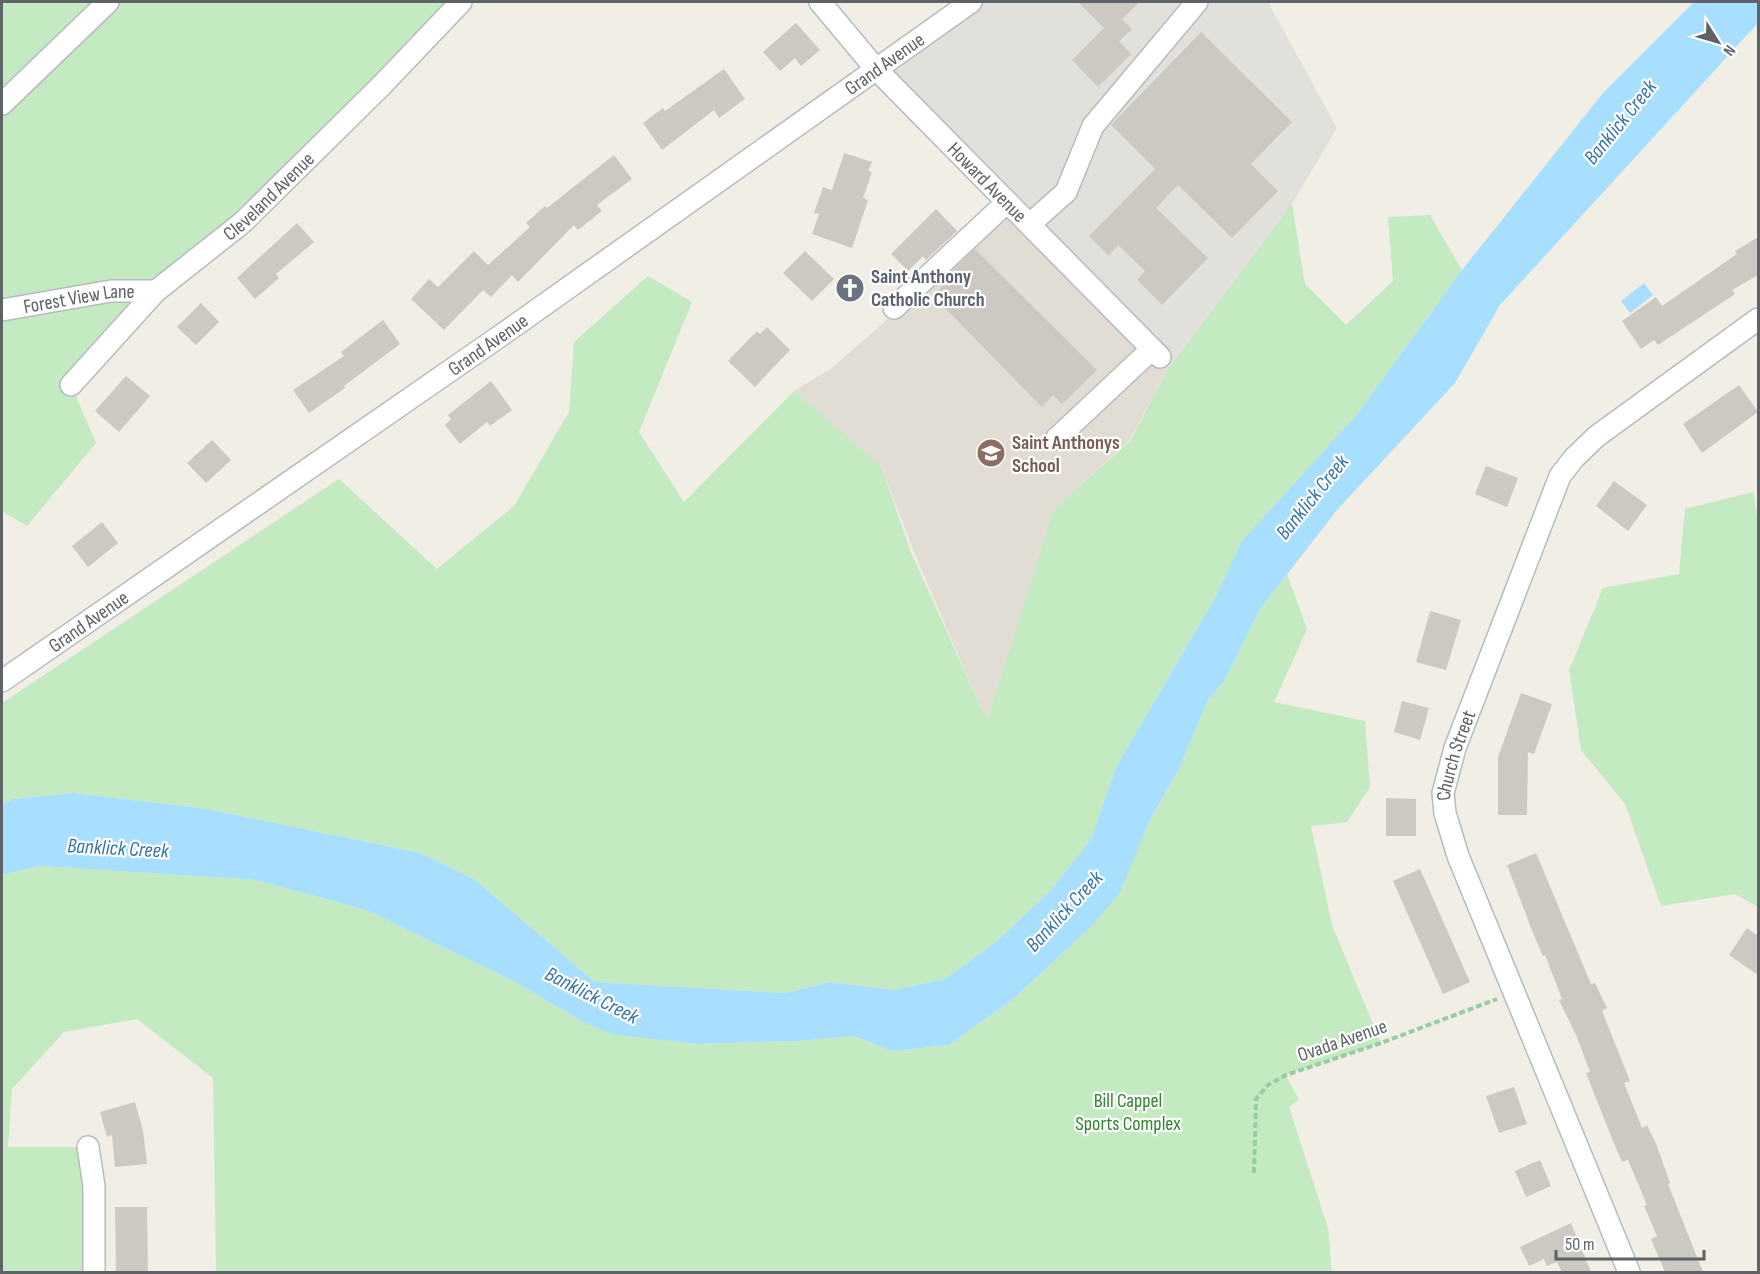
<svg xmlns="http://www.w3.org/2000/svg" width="1760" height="1274" font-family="'Sofia Sans Condensed',sans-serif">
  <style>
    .industrial { fill: #e2e0db }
    .education { fill: #e1ddd5 }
    .green { fill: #c4eac1 }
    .water { fill: #a8dfff }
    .building { fill: #ccc9c3 }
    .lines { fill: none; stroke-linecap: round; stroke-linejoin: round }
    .minor-casing { stroke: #b7babe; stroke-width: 24 }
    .path { stroke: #99cca4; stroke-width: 4; stroke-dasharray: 6 3; stroke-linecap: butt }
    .minor { stroke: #fff; stroke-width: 21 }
    .labels { text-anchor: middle; stroke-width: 4.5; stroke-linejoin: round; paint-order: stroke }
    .street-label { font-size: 20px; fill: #5e6368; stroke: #fff }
    .worship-label { font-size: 20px; font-weight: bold; fill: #5b616d; stroke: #fff; text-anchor: start }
    .education-label { font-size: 20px; font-weight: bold; fill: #785e54; stroke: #fff; text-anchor: start }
    .park-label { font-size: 20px; fill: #30862e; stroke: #fff }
    .water-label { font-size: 21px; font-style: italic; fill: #3676a8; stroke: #fff }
  </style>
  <rect width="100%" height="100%" fill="#f1eee6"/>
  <path class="industrial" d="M971,2H1268L1337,128L1292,204L1168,369L1160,357L876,69Z"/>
  <path class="education" d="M1014,208L1160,357L1168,369L1129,441L1053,510L987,722L914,552L881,466L794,391L832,368Z"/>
  <g class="green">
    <path d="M2,2H461L71,385L96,443L27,526L2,511Z"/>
    <path d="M1292,204L1305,284L1346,325L1393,281L1388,217L1430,215L1462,270L1357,414L1242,542L1215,598L1117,765L1091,839L1051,890L998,940L945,979L893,990L829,982L785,993L595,982L474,879L421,853L207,809L74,793L13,799L2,805V703L339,479L437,569L514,506L569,412L574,342L648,276L692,302L639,432L684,502L794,391L881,466L911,552L987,721L1053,510L1130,441L1168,369Z"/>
    <path d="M1753,492L1758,522V907L1735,894L1661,906L1625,804L1581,750L1569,670L1603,588L1679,574L1685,509Z"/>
    <path d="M1287,574L1307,629L1274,702L1365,721L1370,787L1347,822L1311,826L1332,925L1381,1043L1286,1075L1299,1100L1289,1107L1328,1228L1332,1272H216L213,1078L137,1019L64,1032L12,1089L8,1147H88L94,1272H2V875L40,866L256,880L366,910L511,980L585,1023L698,1044L798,1041L854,1036L893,1051L949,1045L1012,1000L1091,927L1179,769L1208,700L1225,680L1260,609Z"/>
  </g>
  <g class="water">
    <path d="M1694,2H1758V23L1500,305L1455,383L1337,510L1260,609L1225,680L1208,700L1179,769L1149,822L1119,894L1091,927L1012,1000L949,1045L892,1051L854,1036L798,1041L698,1044L612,1034L585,1023L511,980L366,910L256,880L40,866L2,875V805L13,799L74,793L207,809L421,853L474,879L595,982L785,993L829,982L893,990L945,979L998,940L1051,890L1091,839L1117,765L1215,598L1242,541L1357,414L1462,270L1603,93Z"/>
    <path d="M1644,283L1653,295L1630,313L1621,301Z"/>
  </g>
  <g class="building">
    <path d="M1078,2H1140L1122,19L1132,29L1119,41L1131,54L1098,87L1072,60L1104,28Z"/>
    <path d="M796,23L820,50L801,66L795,58L780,71L763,52Z"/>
    <path d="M1201,32L1292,122L1251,164L1278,191L1232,238L1178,185L1156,208L1208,258L1162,305L1137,280L1145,271L1118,245L1109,256L1089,236L1155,169L1111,125Z"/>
    <path d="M724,69L745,99L719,118L714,110L662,150L643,123L663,108L665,111Z"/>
    <path d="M844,153L872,162L868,171L872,172L863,198L868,200L852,248L812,234L819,214L814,213L823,187L832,190Z"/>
    <path d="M614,155L632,179L597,205L602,211L578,230L574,225L518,282L512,275L491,297L483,290L444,330L411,299L429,279L438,287L474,251L488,265L530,227L526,223L545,206L547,208Z"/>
    <path d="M936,209L957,231L926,260L923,256L908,271L891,254Z"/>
    <path d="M297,223L314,242L276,274L279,278L255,299L237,278Z"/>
    <path d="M1758,237V275L1732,290L1735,294L1658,345L1654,340L1641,349L1622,321L1656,297L1662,306L1737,254L1735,251Z"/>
    <path d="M975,249L1097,370L1062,404L1053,395L1042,407L933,296L948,281L945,278Z"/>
    <path d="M805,251L834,279L812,301L783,273Z"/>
    <path d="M201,303L219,322L196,345L177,327Z"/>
    <path d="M383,320L400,344L344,386L345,388L309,413L293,390L344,356L341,352Z"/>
    <path d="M767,327L790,350L755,387L728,361L757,331L760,334Z"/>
    <path d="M126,376L150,396L119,432L95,411Z"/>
    <path d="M491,381L512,410L490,426L487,422L460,444L445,425L451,419L448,415Z"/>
    <path d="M1739,385L1758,412L1702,453L1683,424Z"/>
    <path d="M212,440L231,460L206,483L187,463Z"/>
    <path d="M1486,466L1518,478L1507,507L1475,494Z"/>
    <path d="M1614,481L1647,505L1628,531L1596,506Z"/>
    <path d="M102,522L118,543L88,567L72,546Z"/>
    <path d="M1430,611L1461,620L1446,670L1416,662Z"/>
    <path d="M1521,693L1552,704L1534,754L1528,752L1527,815H1498V757Z"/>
    <path d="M1402,701L1429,708L1420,740L1394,732Z"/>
    <path d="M1386,798L1416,799V836H1386Z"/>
    <path d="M1536,853L1591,984L1595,983L1607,1008L1602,1011L1630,1081L1624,1083L1642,1128L1647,1125L1657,1146L1670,1183L1668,1184L1703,1272H1665L1651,1239L1657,1236L1644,1206L1647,1205L1628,1160L1622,1162L1613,1141L1586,1073L1590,1072L1576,1035L1559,1000L1562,999L1545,955L1543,956L1533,933L1507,865Z"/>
    <path d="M1420,869L1470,982L1443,994L1393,881Z"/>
    <path d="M1747,928L1758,936V975L1729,955Z"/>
    <path d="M1514,1087L1527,1124L1499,1133L1486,1096Z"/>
    <path d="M135,1102L143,1131L147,1164L115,1167L112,1135L107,1137L100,1112Z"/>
    <path d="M1540,1160L1551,1186L1526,1197L1515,1171Z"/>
    <path d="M115,1207H147L148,1272H116Z"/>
    <path d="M1571,1223L1591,1272H1562L1557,1262L1547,1266L1544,1259L1529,1266L1520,1247Z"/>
  </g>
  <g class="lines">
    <g class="minor-casing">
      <g id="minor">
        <path id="s1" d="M820,2L876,69L1160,357"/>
        <path d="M2,104L108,2"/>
        <path d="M1030,224L1066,192L1093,126L1197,2"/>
        <path d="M894,308L1007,202"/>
        <path id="s2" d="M2,310L111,291H156"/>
        <path id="s3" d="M71,385L156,291L242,223L382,85L461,2"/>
        <path d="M1056,439L1152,349"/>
        <path id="s4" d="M2,681L503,334L971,2"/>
        <path d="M88,1147L94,1186V1272"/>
        <path id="s5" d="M1629,1272L1458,856L1445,813L1443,793L1455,748L1560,476L1574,458L1597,436L1758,319"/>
      </g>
    </g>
    <path class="path" d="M1254,1173L1256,1099L1268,1085L1286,1075L1381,1043L1497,999"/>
    <use href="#minor" class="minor"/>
  </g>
  <defs>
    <g id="church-disc" transform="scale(1.5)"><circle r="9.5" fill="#6b7280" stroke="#fff"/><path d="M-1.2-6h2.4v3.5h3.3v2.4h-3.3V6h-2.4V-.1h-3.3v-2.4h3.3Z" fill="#fff"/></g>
    <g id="school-disc" transform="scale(1.5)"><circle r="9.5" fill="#8d6e63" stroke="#fff"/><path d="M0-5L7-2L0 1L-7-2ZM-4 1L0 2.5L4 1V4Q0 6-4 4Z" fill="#fff"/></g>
  </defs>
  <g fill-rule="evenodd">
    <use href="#church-disc" x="850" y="288"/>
    <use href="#school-disc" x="991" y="453"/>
  </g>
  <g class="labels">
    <g class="street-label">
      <text dy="7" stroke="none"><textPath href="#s4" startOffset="1077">Grand Avenue</textPath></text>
      <text dy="7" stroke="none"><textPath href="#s1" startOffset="246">Howard Avenue</textPath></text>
      <text dy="7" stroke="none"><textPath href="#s3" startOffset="274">Cleveland Avenue</textPath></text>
      <text dy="7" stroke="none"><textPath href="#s2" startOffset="78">Forest View Lane</textPath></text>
      <text dy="7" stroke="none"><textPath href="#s4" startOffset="591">Grand Avenue</textPath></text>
      <text dy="7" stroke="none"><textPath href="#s4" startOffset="105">Grand Avenue</textPath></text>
      <text dy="7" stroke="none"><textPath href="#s5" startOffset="554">Church Street</textPath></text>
      <text transform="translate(1342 1040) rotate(-19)" y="7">Ovada Avenue</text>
    </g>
    <g class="worship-label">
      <text x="871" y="283">Saint Anthony<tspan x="871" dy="23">Catholic Church</tspan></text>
    </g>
    <g class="education-label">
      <text x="1012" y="449">Saint Anthonys<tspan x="1012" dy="23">School</tspan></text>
    </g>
    <g class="park-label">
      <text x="1128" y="1107">Bill Cappel<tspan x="1128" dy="23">Sports Complex</tspan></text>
    </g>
    <g class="water-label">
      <text transform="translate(1620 122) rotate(-51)" y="7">Banklick Creek</text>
      <text transform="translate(1312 497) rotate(-51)" y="7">Banklick Creek</text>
      <text transform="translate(118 848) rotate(3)" y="7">Banklick Creek</text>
      <text transform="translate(1064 911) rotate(-47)" y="7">Banklick Creek</text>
      <text transform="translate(592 995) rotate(27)" y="7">Banklick Creek</text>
    </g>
  </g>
  <rect width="1760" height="1274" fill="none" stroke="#5e6368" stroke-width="6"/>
  <g transform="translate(1718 42) rotate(127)" stroke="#ffffff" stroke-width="4.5" paint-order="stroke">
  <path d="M0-4.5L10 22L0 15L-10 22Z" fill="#5e6368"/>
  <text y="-9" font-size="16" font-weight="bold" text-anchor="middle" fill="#5e6368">N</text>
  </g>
  <path d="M1556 1250v9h148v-9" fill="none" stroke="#5e6368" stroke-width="3"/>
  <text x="1565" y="1250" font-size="18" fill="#5e6368" stroke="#ffffff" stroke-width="4.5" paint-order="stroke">50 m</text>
</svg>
